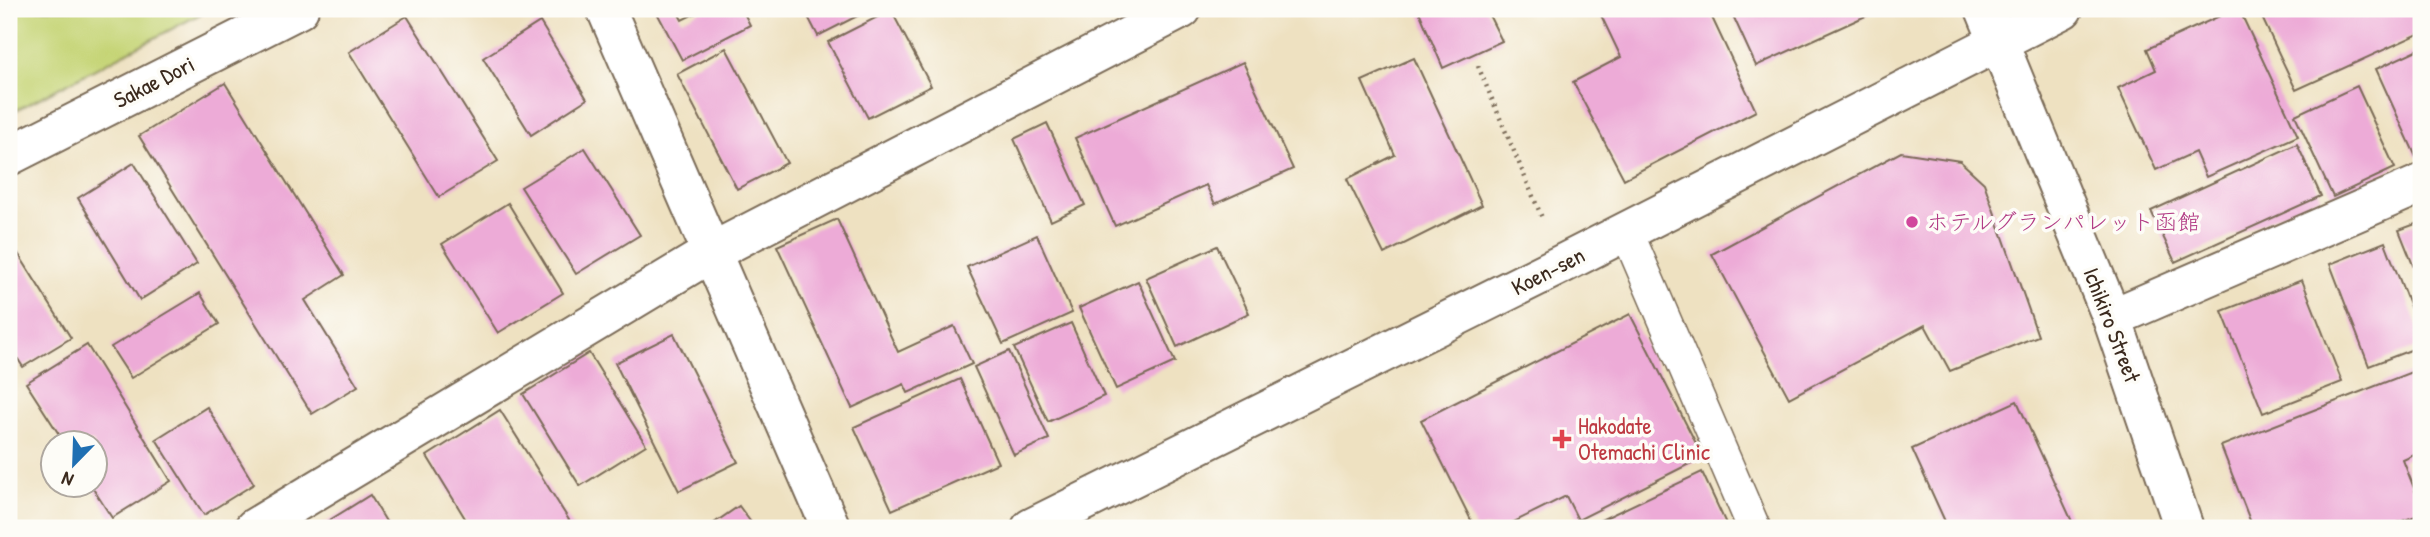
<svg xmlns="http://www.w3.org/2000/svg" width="2430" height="537" font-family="'Patrick Hand','Klee One',sans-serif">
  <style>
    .park { fill: #c5d475; stroke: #807f4a; stroke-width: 2 }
    .building { fill: #edabd7 }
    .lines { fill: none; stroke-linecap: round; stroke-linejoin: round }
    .lane-casing { stroke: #7a6a57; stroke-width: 35 }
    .street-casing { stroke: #7a6a57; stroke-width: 42 }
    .secondary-casing { stroke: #7a6a57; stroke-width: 42 }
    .path { stroke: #7a6a57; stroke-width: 4.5; stroke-dasharray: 2 5; stroke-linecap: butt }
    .lane { stroke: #fff; stroke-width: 32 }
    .street { stroke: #fff; stroke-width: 38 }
    .secondary { stroke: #fff; stroke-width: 38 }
    .hotel-dot { fill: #d1479c; stroke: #fdfcf7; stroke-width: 2.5 }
    .health-dot { fill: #e0444e; stroke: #fdfcf7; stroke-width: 2.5 }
    .labels { text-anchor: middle; stroke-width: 7; stroke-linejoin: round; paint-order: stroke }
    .street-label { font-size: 23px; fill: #3b2a1e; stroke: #fdfcf7 }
    .hotel-label { font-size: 23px; fill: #b23c85; stroke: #fdfcf7; text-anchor: start }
    .health-label { font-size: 23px; fill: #be3a42; stroke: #fdfcf7; text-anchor: start }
  </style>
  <rect width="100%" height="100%" fill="#fdfcf7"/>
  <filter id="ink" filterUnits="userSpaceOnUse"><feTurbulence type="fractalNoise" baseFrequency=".0143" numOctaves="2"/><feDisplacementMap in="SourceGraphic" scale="14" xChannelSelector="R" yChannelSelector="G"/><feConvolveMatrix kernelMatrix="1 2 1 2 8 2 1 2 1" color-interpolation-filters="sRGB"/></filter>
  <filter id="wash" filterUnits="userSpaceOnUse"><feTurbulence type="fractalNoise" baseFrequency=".00686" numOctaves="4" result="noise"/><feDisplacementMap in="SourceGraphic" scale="28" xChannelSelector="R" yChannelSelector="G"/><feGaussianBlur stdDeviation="1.57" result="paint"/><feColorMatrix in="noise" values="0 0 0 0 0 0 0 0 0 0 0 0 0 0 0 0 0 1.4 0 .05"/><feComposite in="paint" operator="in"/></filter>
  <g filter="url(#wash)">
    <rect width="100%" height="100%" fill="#eee1c1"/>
    <path class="park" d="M9,9H210L9,114Z"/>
    <g id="blocks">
      <g class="building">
        <path d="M655,9H676L682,20L704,9H742L750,25L682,60Z"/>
        <path d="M804,9H871L818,36Z"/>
        <path d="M1418,9H1486L1502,41L1443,68Z"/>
        <path d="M1598,9H1708L1756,111L1624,179L1573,82L1621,57Z"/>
        <path d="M1730,9H1881L1756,66Z"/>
        <path d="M2235,9H2239L2298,136L2206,177L2195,152L2156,170L2118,88L2156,70L2147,49Z"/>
        <path d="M2258,9H2419L2421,33L2296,90Z"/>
        <path d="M891,10L931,86L868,118L828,42Z"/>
        <path d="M407,16L498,161L439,197L349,52Z"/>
        <path d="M540,22L587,99L531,135L483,58Z"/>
        <path d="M726,48L787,163L737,189L677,74Z"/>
        <path d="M2421,48V155L2416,157L2376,69Z"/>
        <path d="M1414,58L1482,205L1384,254L1347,179L1395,155L1362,81Z"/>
        <path d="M1243,62L1293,169L1215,204L1206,185L1115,226L1075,138Z"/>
        <path d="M225,83L344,275L305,300L358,386L312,414L139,136Z"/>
        <path d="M2357,86L2395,168L2333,197L2295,115Z"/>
        <path d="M1047,123L1085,205L1051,221L1014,139Z"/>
        <path d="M2297,144L2321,196L2175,262L2151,211Z"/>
        <path d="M585,148L640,235L576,274L521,187Z"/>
        <path d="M1901,152L1960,161L1984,183L2038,336L1950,371L1925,325L1789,398L1712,254Z"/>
        <path d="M134,163L197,264L140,300L78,198Z"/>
        <path d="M508,203L563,293L498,333L442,244Z"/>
        <path d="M837,219L898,352L954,326L972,364L908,393L904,384L852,408L777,246Z"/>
        <path d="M2421,222V285L2399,230Z"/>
        <path d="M1037,235L1072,313L1003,344L967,267Z"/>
        <path d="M9,239L71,338L23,367L9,345Z"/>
        <path d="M2385,242L2421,335V346L2369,366L2330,264Z"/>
        <path d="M1217,246L1249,313L1177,347L1146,278Z"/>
        <path d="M2302,280L2342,382L2263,413L2222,311Z"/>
        <path d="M1138,281L1175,362L1116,389L1079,308Z"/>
        <path d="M200,293L219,324L131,378L111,347Z"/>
        <path d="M1630,314L1703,457L1578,520L1566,496L1502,528H1475L1421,420Z"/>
        <path d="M1071,323L1104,396L1048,422L1014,348Z"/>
        <path d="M674,334L738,462L679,491L615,363Z"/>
        <path d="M87,345L171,481L112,518L90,484H94V442H64L26,383Z"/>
        <path d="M1009,351L1049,439L1014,455L974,367Z"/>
        <path d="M589,353L646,445L580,486L523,394Z"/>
        <path d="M2414,371L2421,391V452L2403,460L2421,506V514L2384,528H2253L2221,446Z"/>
        <path d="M960,379L998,463L892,510L854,427Z"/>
        <path d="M2017,401L2075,528H1948L1912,449Z"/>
        <path d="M207,407L254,484L204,515L156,439Z"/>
        <path d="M500,410L574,528H471L427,456Z"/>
        <path d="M1702,472L1728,528H1584Z"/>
        <path d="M370,495L390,528H317Z"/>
        <path d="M739,506L755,528H707Z"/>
      </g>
    </g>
  </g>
  <g filter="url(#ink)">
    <use href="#blocks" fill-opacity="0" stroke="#7a6a57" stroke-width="2"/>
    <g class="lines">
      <g class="lane-casing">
        <path id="lane" d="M1626,230L1754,528"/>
      </g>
      <g class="street-casing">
        <g id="street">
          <path d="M606,9L831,528"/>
          <path d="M9,156L299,9"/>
          <path d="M2112,318L2421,184"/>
          <path d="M254,528L712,252L1182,9"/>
        </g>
      </g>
      <g class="secondary-casing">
        <g id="secondary">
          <path d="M1985,9L2112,318L2184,528"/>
          <path d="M1031,528L1562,264L2063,9"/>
        </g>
      </g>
      <path class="path" d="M1478,66L1543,220"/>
      <use href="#lane" class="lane"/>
      <use href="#street" class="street"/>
      <use href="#secondary" class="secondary"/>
    </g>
  </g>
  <circle class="hotel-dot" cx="1912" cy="222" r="7"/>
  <path class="health-dot" d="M1558.5 428.5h7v7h7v7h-7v7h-7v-7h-7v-7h7z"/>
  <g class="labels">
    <g class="street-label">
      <text transform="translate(154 82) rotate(-27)" y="8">Sakae Dori</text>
      <text transform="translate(1548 271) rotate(-27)" y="8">Koen-sen</text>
      <text transform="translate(2112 325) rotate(69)" y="8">Ichikiro Street</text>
    </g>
    <g class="hotel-label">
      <text x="1926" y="230">ホテルグランパレット函館</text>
    </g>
    <g class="health-label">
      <text x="1578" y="434">Hakodate<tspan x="1578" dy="26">Otemachi Clinic</tspan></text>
    </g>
  </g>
  <rect width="2430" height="537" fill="none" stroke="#fdfcf7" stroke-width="35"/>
  <g transform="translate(74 464) rotate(203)"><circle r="33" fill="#fdfcf7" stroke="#afa8a0" stroke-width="2"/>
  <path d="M0-5L12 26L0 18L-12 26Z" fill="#1f6fb2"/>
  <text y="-10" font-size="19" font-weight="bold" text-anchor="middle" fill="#3b2a1e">N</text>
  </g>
</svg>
